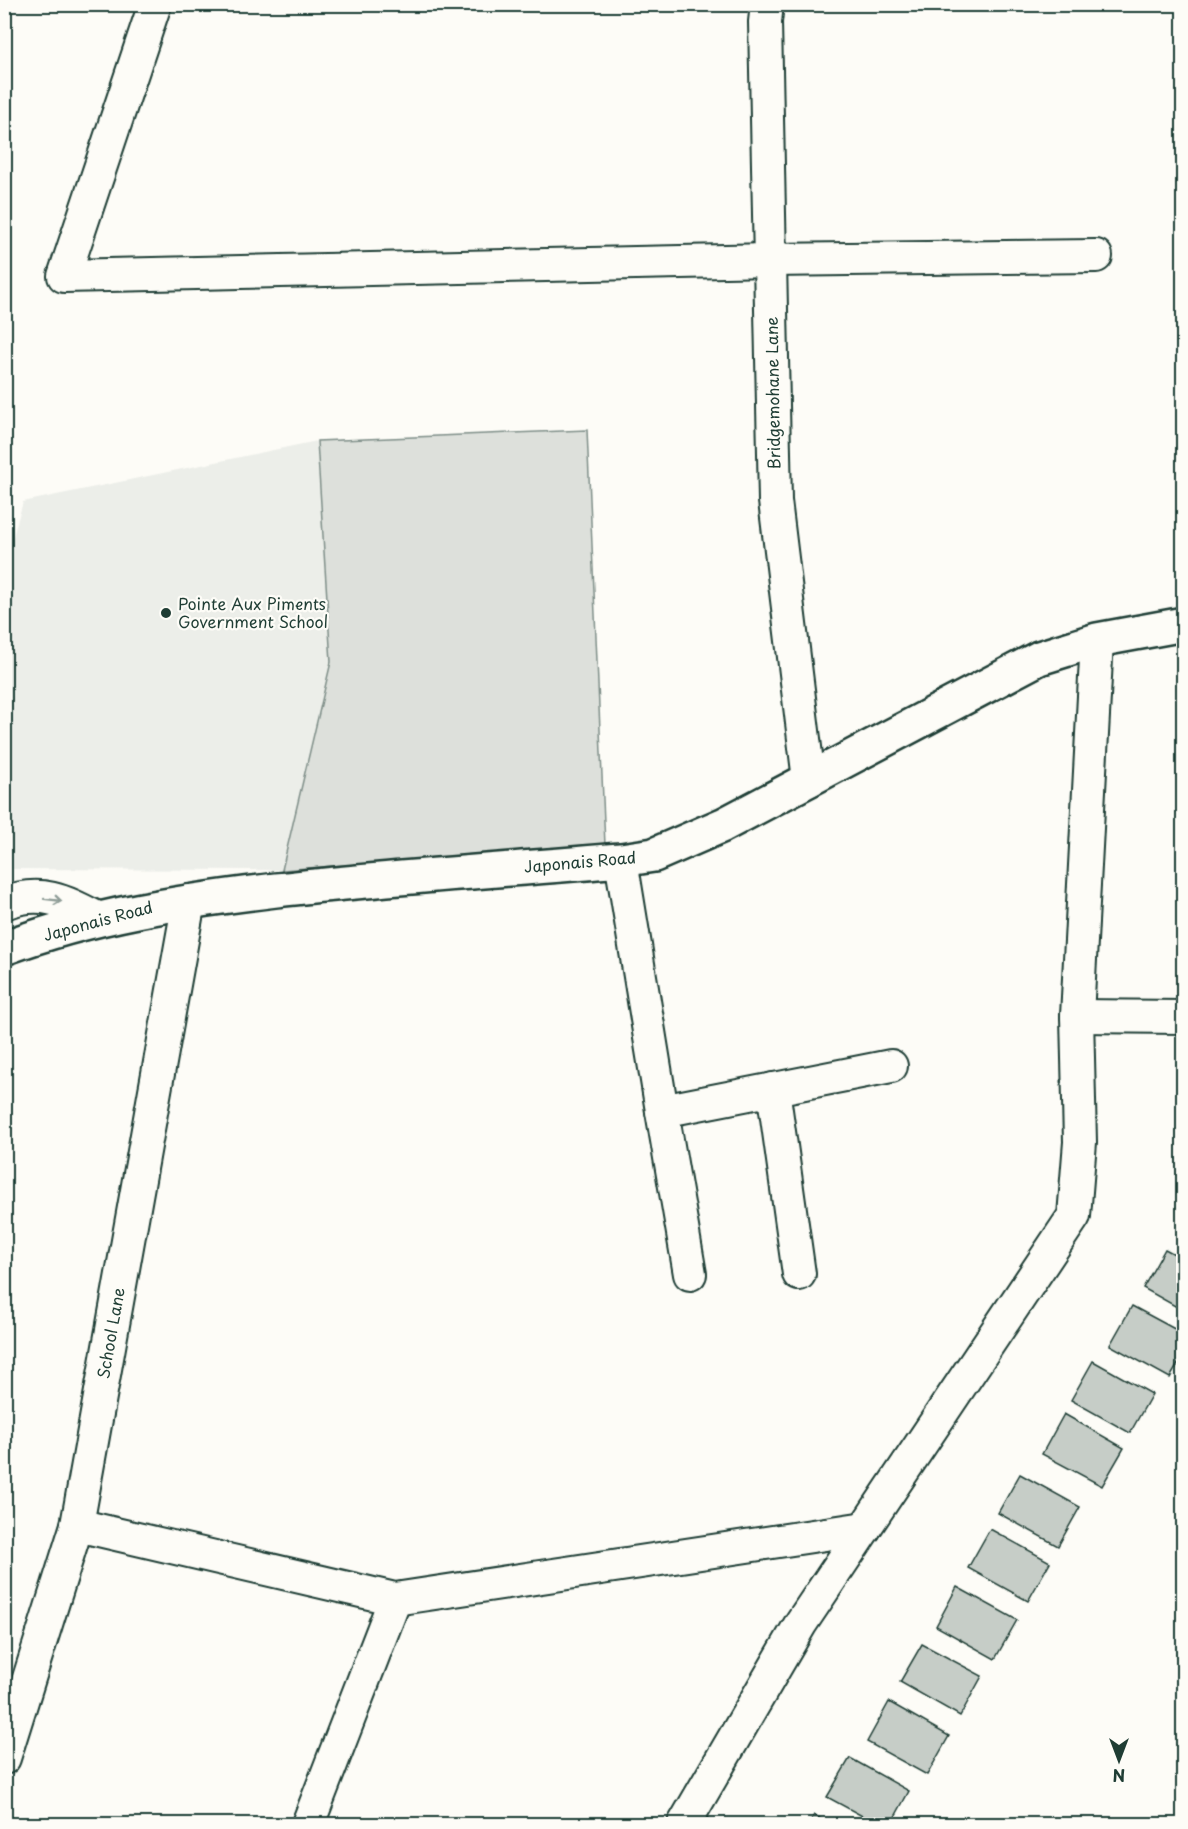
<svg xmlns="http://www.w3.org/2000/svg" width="1188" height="1829" font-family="'Playpen Sans',sans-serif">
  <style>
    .built { fill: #eceee9 }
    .green { fill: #dde0db; stroke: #7e8e88; stroke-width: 1.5 }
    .building { fill: #c6cdc7; stroke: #1f3d34; stroke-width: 1.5 }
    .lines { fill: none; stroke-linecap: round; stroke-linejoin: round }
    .minor-casing { stroke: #1f3d34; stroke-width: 36 }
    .major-casing { stroke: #1f3d34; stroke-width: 38 }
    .minor { stroke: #fdfcf7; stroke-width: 32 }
    .major { stroke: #fdfcf7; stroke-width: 33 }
    .oneway { stroke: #8e9c96 }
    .poi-dot { fill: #1f3d34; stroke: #fdfcf7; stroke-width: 2 }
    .labels { text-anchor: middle; stroke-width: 4.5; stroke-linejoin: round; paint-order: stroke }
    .street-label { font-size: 16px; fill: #1f3d34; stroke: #fdfcf7 }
    .poi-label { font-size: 16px; fill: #1f3d34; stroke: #fdfcf7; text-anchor: start }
  </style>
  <rect width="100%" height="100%" fill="#fdfcf7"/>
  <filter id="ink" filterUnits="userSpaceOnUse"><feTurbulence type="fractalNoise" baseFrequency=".0167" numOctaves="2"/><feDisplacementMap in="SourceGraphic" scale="12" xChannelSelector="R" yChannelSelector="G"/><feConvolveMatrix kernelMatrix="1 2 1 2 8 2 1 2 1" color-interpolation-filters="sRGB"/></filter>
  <g filter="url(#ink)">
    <path class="built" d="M317,441L331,662L282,870L5,869V564L23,502Z"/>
    <path class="green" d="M587,430L605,845L282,870L331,662L317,441Z"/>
    <g class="building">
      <path d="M1165,1249L1184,1259V1311L1143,1288Z"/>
      <path d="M1132,1306L1184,1334V1354L1170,1378L1110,1345Z"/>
      <path d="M1093,1361L1152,1394L1130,1433L1071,1400Z"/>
      <path d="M1064,1414L1124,1448L1102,1486L1042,1454Z"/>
      <path d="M1020,1474L1080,1507L1058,1546L998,1513Z"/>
      <path d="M990,1529L1050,1562L1028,1601L968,1568Z"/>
      <path d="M957,1587L1017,1620L995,1659L936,1626Z"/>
      <path d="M922,1644L982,1676L960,1716L900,1682Z"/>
      <path d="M889,1702L949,1736L927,1775L867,1742Z"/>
      <path d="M850,1758L909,1791L891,1824H877L827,1797Z"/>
      <path d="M814,1815L830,1824H809Z"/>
    </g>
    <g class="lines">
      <g class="minor-casing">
        <g id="minor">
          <path d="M155,4L64,276L770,260L1096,256"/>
          <path d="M767,4L765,22L775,501L809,780"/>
          <path d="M621,860L662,1111"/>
          <path d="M4,903C42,888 66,902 99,919"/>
          <path d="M1077,1016L1184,1017"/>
          <path d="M773,1089L799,1274"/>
          <path d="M690,1274L662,1111L891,1066"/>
          <path d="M77,1525L395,1599L865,1528"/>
          <path d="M4,1758L77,1525L189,901"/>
          <path d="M308,1824L395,1599"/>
          <path d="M684,1824L801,1623L1074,1216L1080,1142L1077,1016L1097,640"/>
        </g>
      </g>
      <g class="major-casing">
        <path id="major" d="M4,948C92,915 183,901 276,890C391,877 506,870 621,860L654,855L723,825L1039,658L1097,640L1184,624"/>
      </g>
      <use href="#minor" class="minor"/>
      <use href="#major" class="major"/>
    </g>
    <defs><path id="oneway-shaft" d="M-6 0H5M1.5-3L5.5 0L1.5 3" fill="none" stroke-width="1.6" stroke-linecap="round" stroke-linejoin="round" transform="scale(1.5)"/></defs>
    <use class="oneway" href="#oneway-shaft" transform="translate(53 900) rotate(7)"/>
  </g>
  <circle class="poi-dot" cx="166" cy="613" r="6"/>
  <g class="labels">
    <g class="street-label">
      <text transform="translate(773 393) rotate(-91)" y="6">Bridgemohane Lane</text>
      <text transform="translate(580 862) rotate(-5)" y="6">Japonais Road</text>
      <text transform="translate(98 921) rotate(-15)" y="6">Japonais Road</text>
      <text transform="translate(111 1333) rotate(-80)" y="6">School Lane</text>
    </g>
    <g class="poi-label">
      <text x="178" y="610">Pointe Aux Piments<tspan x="178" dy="18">Government School</tspan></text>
    </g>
  </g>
  <rect width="1188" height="1829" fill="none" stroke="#fdfcf7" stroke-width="24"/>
  <rect x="12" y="12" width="1164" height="1805" fill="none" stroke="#1f3d34" stroke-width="2" filter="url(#ink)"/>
  <g transform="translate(1119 1760) rotate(180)" stroke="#fdfcf7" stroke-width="4.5" paint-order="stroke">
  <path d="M0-4.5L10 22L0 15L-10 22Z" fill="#1f3d34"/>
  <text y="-9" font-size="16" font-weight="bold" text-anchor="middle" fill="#1f3d34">N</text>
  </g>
</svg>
